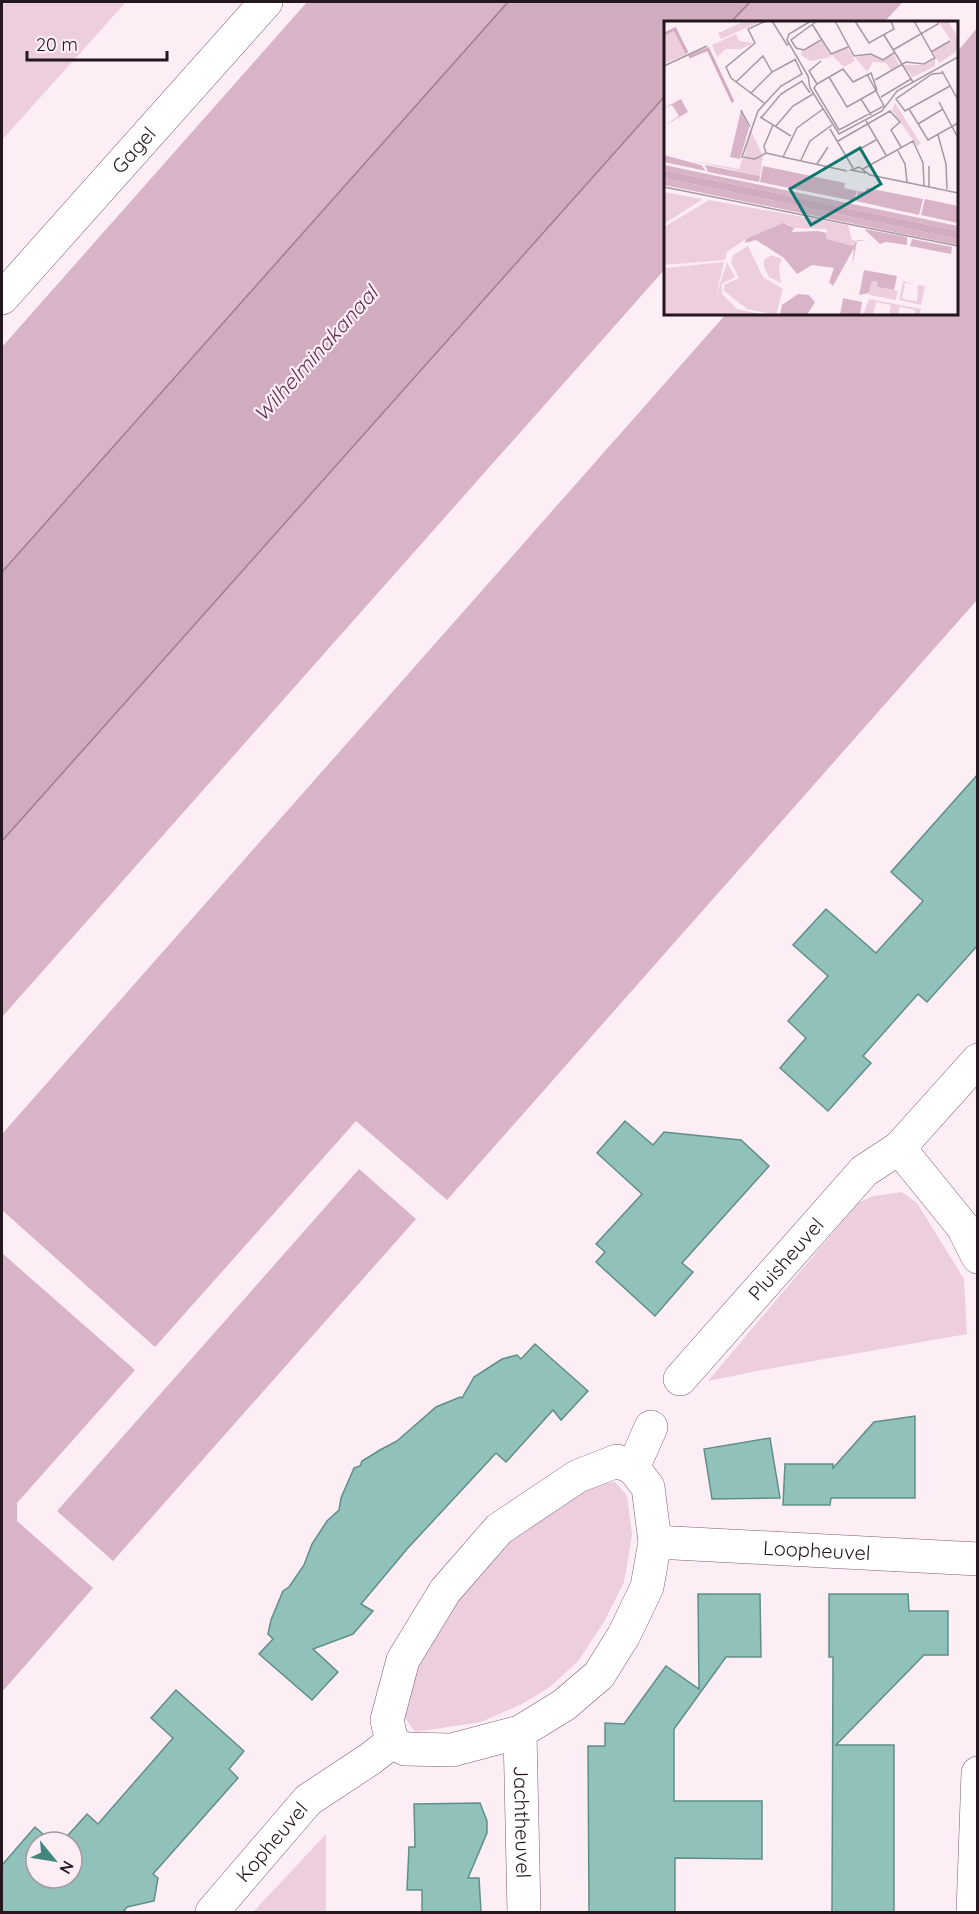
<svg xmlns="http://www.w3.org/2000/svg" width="979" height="1914" font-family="Quicksand,sans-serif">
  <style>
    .green { fill: #edcedf }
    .forest { fill: #d9b3c8 }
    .water { fill: #d1abc0; stroke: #9d7f90; stroke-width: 1.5 }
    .building { fill: #90c1ba; stroke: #618e87; stroke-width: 1.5 }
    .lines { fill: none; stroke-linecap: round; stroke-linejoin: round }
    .pedestrian-casing { stroke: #7c5c6e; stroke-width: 34 }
    .minor-casing { stroke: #7c5c6e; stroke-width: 34 }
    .pedestrian { stroke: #fff; stroke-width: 33 }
    .minor { stroke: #fff; stroke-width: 33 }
    .labels { text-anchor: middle; stroke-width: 4.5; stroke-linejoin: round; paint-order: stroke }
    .street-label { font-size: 20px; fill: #24171f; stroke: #fdeef6 }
    .water-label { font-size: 21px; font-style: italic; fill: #602f4e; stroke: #fdeef6 }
    .inset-river { fill: none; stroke: #d1abc0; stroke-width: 3 }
    .inset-road { fill: none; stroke: #a698a0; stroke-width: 1.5 }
    .view { fill: #0f766e; fill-opacity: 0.15; stroke: #0f766e; stroke-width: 3 }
    .inset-edge { fill: none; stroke: #24171f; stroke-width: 3 }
  </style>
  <rect width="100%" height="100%" fill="#fdeef6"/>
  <g class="green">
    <path d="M2,2H126L2,140Z"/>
    <path d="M902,1192L917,1203L964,1279L967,1334L762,1370L708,1381L858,1203L873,1196Z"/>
    <path d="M615,1482L627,1496L632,1535L624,1582L604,1622L579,1660L550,1687L522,1704L481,1722L415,1732L399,1709L419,1666L457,1597L510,1540L583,1486Z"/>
    <path d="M326,1834V1912H253Z"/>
  </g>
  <g class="forest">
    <path d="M307,2H508L2,572V347Z"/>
    <path d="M750,2H903L884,22H731Z"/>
    <path d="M977,28V600L447,1200L356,1121L155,1347L2,1210V1134L726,314H956L957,52Z"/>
    <path d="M665,96V269L2,1017V841Z"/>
    <path d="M359,1169L416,1219L113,1561L57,1511Z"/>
    <path d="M2,1253L135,1370L17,1503V1521L93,1588L2,1692Z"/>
  </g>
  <path class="water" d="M508,2H750L731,22H666L665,96L2,841V572Z"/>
  <g class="building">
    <path d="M978,774V945L927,1002L918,994L863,1056L871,1063L828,1111L780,1068L806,1038L788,1021L828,976L793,945L826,909L876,953L923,901L891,872Z"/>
    <path d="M625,1121L653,1145L664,1132L741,1140L769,1166L682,1263L693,1272L655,1316L596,1262L605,1252L596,1244L642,1194L597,1153Z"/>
    <path d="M535,1344L588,1391L561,1420L553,1410L506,1462L496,1453L407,1549L361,1604L373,1611L353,1634L313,1649L338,1672L312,1700L259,1654L273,1639L268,1634L271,1620L283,1591L289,1587L304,1565L312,1544L327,1521L339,1510L341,1498L354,1468L360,1466L362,1461L380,1450L397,1441L436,1407L460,1397L462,1398L474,1377L502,1359L517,1355L521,1359Z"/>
    <path d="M915,1416V1498H831L830,1505H783L785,1464H833V1468L874,1422Z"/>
    <path d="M770,1438L780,1498L712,1499L704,1449Z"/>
    <path d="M698,1594H760L761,1657H726L674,1729V1801H762V1859L675,1858V1912H589L588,1746H605V1723L624,1724L666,1666L699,1689Z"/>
    <path d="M829,1594H908L909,1611H948V1655H924L836,1745H894V1912H832L833,1657H829Z"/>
    <path d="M176,1690L244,1751L229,1769L238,1778L153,1874L158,1878L154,1901L127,1907L123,1912H2V1865L35,1827L52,1842H36V1878H72V1842H62L87,1814L98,1824L173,1738L151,1718Z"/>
    <path d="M480,1803L487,1821V1833L468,1878H479L481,1912H422V1890H407L409,1847H415L414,1804Z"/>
  </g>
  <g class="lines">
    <g class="pedestrian-casing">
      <path id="pedestrian" d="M633,1468L651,1427"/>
    </g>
    <g class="minor-casing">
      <g id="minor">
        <path id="s1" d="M2,298L266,2"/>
        <path d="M899,1148L963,1227L978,1257"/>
        <path id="s2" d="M680,1379L864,1171L899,1148L978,1060"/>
        <path d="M617,1461L633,1468L648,1487L655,1542L647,1587L624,1635L599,1675L564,1705L520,1732L452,1750L405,1749L392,1742L387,1720L403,1660L445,1591L499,1529L578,1476Z"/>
        <path id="s3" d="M655,1542L978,1559"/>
        <path id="s4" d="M520,1732L524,1912"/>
        <path id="s5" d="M212,1912L308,1800L370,1759L392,1742"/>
        <path d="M973,1912L978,1773"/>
      </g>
    </g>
    <use href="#pedestrian" class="pedestrian"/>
    <use href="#minor" class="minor"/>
  </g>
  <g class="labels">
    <g class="street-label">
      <text dy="7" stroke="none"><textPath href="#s1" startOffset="198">Gagel</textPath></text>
      <text dy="7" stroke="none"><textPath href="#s2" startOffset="160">Pluisheuvel</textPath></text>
      <text dy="7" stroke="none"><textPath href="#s3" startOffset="162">Loopheuvel</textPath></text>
      <text dy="7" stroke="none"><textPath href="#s4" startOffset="90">Jachtheuvel</textPath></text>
      <text dy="7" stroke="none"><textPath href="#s5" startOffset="92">Kopheuvel</textPath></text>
    </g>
    <g class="water-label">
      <text transform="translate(316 354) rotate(-48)" y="7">Wilhelminakanaal</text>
    </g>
  </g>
  <g transform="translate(664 21)">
    <rect width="294" height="294" fill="#fdeef6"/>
    <path d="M81,0H98L57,18L54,12ZM274,0H284L294,17L292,31L275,42L269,31L287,20ZM11,8L23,33L0,43V13ZM72,13L75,20L89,22L77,28H62L53,36L48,24ZM158,20L167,36L146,40L137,34L138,29ZM183,26L191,40L180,46L168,34ZM207,34L219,39L230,34L235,44L227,49L222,42L209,41L203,51L191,36ZM271,38V45L249,56L239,44H261ZM231,82L257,123L253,125L228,89ZM86,108L98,133L91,137L80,136ZM99,135L96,155L25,139L75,148L78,138ZM0,171L27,176L39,178L0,203ZM45,179L184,204L188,219L193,220L191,225L161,218L163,208L130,207L121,202L82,218L63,231L61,239L0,244V206ZM84,225L99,256L119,268L112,294L83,288L60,270V264L75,257L67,241L69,234ZM107,234L118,238L115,246L117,262L105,256L100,246V239ZM60,241L52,275L63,241L71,256L58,263V273L73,288L101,294H0V247ZM208,260L214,261L213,266L234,270L232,279L205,274ZM239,260L249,263L241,262L238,277L243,279L253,280L254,264L261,265L257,284L235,279ZM205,278L257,288L255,294H251V289L236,286L234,294H225L227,284L212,281L209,294H199Z" fill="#edcedf"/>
    <path d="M17,78L24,91L0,105L15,95L8,84L0,87ZM77,89L85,107L76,138L66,136ZM0,134L37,144L42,150L0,141ZM0,144L294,205V210L0,149ZM41,144L96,155L95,161L44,151ZM99,145L181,162L180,167L193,170L190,180L96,161ZM0,157L294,218V224L0,164ZM203,167L259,178L255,194L192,180L194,170L201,171ZM261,178L294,185V202L257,194ZM119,202L130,207L128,211L154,210L162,212V218L190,225L192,221L194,219L203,220H193L188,246L190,227L169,265L165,261L170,247L148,244L133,253L120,237L92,219L81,222L82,218ZM200,208L243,216V224L222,221L216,223ZM248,218L288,226L287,233L246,225ZM200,249L233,255L230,269L213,266L214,261L208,260L205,272L195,274ZM134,273L145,274L151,281L143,294H116L118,284ZM179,277L198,281L196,294H176Z" fill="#d9b3c8"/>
    <path d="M0,149L294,210V218L0,157Z" fill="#d1abc0"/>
    <path class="inset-river" d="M0,13L11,8L23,32M25,36L44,28L69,81"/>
    <path class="inset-road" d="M108,0L123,24L125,22M147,0L125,13L123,19L144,55L146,67L175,113L218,90L233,70L294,36M153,0L127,19L132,27L140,29L157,19M171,0L190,35L207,33L219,39L230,32M191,0L205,22L230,8L227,0M148,3L167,33L184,26M220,14L249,61M229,29L274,3L273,0M267,31L286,20M157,40L145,50L153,63L150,67L175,109L220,85L203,53M0,45L43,25M278,50L294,79M279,52L268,53L232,78L241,90L286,65M165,56L183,86L213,69M211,59L242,41L260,43L271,37L250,0M72,61L99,35L108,51M153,63L179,48L189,61L207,52L213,69M87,72L108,51L132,38M217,76L247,58M197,78L207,94M275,81L294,117M100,82L67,57L62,46L91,22L84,8L102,0M245,88L264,119L294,102M77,89L86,106M96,96L127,115M97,97L117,73L138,60L146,72M202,100L222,134M254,103L279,88M111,106L129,85L149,73M166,108L189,147M274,114L282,143L283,168M174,120L226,90L236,101L227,109L237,126M233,128L241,143L243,161M102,132L91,138L78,136L94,90L117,65L138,53L131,38M102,132L119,136L133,107L159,88M102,132L100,125L109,104M183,135L212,119M119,136L183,150M137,139L146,120L168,104M153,143L164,126M265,145V166L294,172M199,148L249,120L259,142L260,165M202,152L187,149L195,146L206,154L265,166M0,166L294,225"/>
    <path class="view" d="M196,127L217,163L147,204L126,168Z"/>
    <rect width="294" height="294" class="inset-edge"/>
  </g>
  <rect width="979" height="1914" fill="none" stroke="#24171f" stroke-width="6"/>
  <g transform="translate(54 1860) rotate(120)"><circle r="28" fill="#fdeef6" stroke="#a698a0" stroke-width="1.5"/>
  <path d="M0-4.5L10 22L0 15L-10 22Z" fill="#41877e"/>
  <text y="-9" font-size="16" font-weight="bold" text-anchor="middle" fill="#24171f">N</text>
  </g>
  <path d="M27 51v9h140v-9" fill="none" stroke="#24171f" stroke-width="3"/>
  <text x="36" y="51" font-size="18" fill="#24171f" stroke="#fdeef6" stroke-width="4.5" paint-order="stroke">20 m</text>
</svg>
